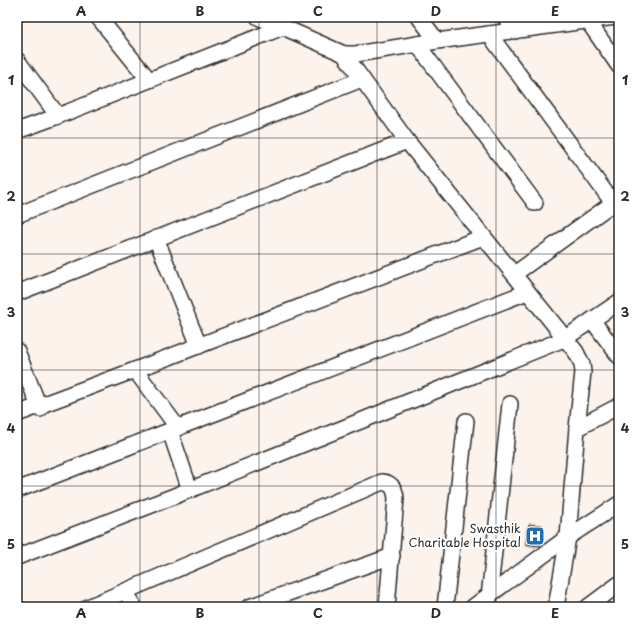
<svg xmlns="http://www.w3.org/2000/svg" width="636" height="624" font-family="'Playpen Sans',sans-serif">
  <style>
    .shadow { fill: #0003 }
    .building { fill: #f2c3a1; stroke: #2b2b2b }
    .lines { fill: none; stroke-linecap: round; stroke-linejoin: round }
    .street-casing { stroke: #2b2b2b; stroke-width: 18 }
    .street { stroke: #fff; stroke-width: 15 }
    .grid { fill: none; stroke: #2b2b2b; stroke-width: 1; stroke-opacity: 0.55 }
    .labels { text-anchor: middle; stroke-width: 4; stroke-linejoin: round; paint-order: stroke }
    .poi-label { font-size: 12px; fill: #2b2b2b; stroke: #fff; text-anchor: end }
    .neatline { fill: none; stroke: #2b2b2b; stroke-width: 1.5 }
    .grid-label { font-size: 13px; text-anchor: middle; font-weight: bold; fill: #2b2b2b }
  </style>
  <rect width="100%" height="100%" fill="#fcf3ec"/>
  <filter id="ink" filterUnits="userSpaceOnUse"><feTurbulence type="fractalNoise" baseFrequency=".025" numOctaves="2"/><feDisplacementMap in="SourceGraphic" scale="8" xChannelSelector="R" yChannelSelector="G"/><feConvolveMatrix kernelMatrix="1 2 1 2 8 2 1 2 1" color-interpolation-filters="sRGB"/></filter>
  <g filter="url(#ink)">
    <path class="shadow" d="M529,525L539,545L536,548L524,546L526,528Z"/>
    <path class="building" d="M529,524L542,525L540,546L526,544Z"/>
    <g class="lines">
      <g class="street-casing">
        <g id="street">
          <path d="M98,17L149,80"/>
          <path d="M258,17L283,27L344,54H356L437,41L615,17"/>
          <path d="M419,17L437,41"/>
          <path d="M505,17L515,31"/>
          <path d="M585,17L619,66"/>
          <path d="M489,34L619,211"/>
          <path d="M417,44L535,203"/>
          <path d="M344,54L407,141L576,352L582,364L583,372L577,428L568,537L556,607"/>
          <path d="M17,60L58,116"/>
          <path d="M17,131L58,116L283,27"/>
          <path d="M17,215L362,79"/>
          <path d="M156,238L199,346"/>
          <path d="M520,270L613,203"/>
          <path d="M17,293L407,141"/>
          <path d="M592,320L619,356"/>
          <path d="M17,351L40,409"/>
          <path d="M135,370L178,428"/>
          <path d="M17,414L135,370L483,237"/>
          <path d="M577,428L619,406"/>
          <path d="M170,431L190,490"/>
          <path d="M17,490L527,292"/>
          <path d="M17,557L172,497L564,339L619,302"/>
          <path d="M126,591L134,607"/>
          <path d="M88,607L382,482C392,483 395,489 396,498L387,607"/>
          <path d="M249,607L392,556"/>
          <path d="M445,607L466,421"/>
          <path d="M473,607L568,537L619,504"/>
          <path d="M488,607L510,404"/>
          <path d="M588,607L619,584"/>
        </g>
      </g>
      <use href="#street" class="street"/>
    </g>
  </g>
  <path class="grid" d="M140,17V607M259,17V607M377,17V607M496,17V607M17,138H619M17,254H619M17,370H619M17,486H619"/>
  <defs>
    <g id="hospital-square" transform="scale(1)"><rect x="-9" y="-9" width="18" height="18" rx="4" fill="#1f6fb2" stroke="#fff"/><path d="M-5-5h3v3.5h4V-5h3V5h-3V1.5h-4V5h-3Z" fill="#fff"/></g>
  </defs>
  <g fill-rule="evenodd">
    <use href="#hospital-square" x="535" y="536"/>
  </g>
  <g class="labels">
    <g class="poi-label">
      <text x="521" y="533">Swasthik<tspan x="521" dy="14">Charitable Hospital</tspan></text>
    </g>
  </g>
  <rect width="636" height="624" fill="none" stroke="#fff" stroke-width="44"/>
  <rect x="22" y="22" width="592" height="580" class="neatline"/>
  <g class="grid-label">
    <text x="81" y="16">A</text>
    <text x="200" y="16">B</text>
    <text x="318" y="16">C</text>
    <text x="436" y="16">D</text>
    <text x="555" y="16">E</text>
    <text x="11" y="85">1</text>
    <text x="625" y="85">1</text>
    <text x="11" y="201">2</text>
    <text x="625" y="201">2</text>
    <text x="11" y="317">3</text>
    <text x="625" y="317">3</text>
    <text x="11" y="433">4</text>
    <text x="625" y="433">4</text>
    <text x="11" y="549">5</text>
    <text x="625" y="549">5</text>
    <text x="81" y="618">A</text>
    <text x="200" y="618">B</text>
    <text x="318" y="618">C</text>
    <text x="436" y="618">D</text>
    <text x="555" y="618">E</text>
  </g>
</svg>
